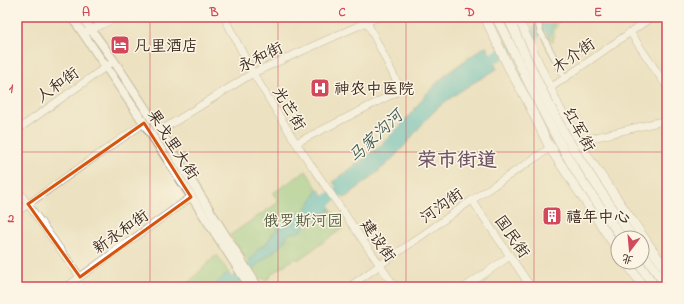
<svg xmlns="http://www.w3.org/2000/svg" width="684" height="304" font-family="'Indie Flower','LXGW WenKai TC',sans-serif">
  <style>
    .green { fill: #8ccc83; stroke: #647b50 }
    .water { fill: #50bfc5; stroke: #467472 }
    .lines { fill: none; stroke-linecap: round; stroke-linejoin: round }
    .river { stroke: #50bfc5; stroke-width: 11 }
    .minor-casing { stroke: #948670; stroke-width: 7 }
    .tertiary-casing { stroke: #948670; stroke-width: 8 }
    .secondary-casing { stroke: #948670; stroke-width: 10 }
    .primary-casing { stroke: #948670; stroke-width: 10 }
    .minor { stroke: #fff; stroke-width: 5.5 }
    .tertiary { stroke: #fff; stroke-width: 7 }
    .secondary { stroke: #fff; stroke-width: 8 }
    .primary { stroke: #fff; stroke-width: 9 }
    .primary-bridge-casing { stroke: #948670; stroke-width: 10; stroke-linecap: butt }
    .primary-bridge { stroke: #fff; stroke-width: 9 }
    .marked { fill: none; stroke: #d7540e; stroke-width: 3; stroke-linejoin: round }
    .grid { fill: none; stroke: #d1495b; stroke-width: 1; stroke-opacity: 0.55 }
    .labels { text-anchor: middle; stroke-width: 3; stroke-linejoin: round; paint-order: stroke }
    .poi-label { font-size: 16px; fill: #3b2a1e; stroke: #fcf5e5; text-anchor: start }
    .street-label { font-size: 16px; fill: #3b2a1e; stroke: #fcf5e5 }
    .park-label { font-size: 16px; fill: #535b3c; stroke: #fcf5e5 }
    .water-label { font-size: 17px; font-style: italic; fill: #425e58; stroke: #fcf5e5 }
    .district-label { font-size: 20px; font-weight: bold; fill: #6f5667; stroke: #fcf5e5 }
    .neatline { fill: none; stroke: #d1495b; stroke-width: 1.5 }
    .grid-label { font-size: 13px; text-anchor: middle; font-weight: bold; fill: #d1495b }
  </style>
  <rect width="100%" height="100%" fill="#fcf5e5"/>
  <filter id="ink" filterUnits="userSpaceOnUse"><feTurbulence type="fractalNoise" baseFrequency=".025" numOctaves="2"/><feDisplacementMap in="SourceGraphic" scale="8" xChannelSelector="R" yChannelSelector="G"/><feConvolveMatrix kernelMatrix="1 2 1 2 8 2 1 2 1" color-interpolation-filters="sRGB"/></filter>
  <filter id="wash" filterUnits="userSpaceOnUse"><feTurbulence type="fractalNoise" baseFrequency=".012" numOctaves="4" result="noise"/><feDisplacementMap in="SourceGraphic" scale="16" xChannelSelector="R" yChannelSelector="G"/><feGaussianBlur stdDeviation="0.9" result="paint"/><feColorMatrix in="noise" values="0 0 0 0 0 0 0 0 0 0 0 0 0 0 0 0 0 1.4 0 .05"/><feComposite in="paint" operator="in"/></filter>
  <g filter="url(#wash)">
    <rect width="100%" height="100%" fill="#ece2c1"/>
    <g class="green">
      <path d="M541,17H560L554,33L553,43L548,37Z"/>
      <path d="M306,171L343,228L298,260L295,258L270,275L271,277L266,280L258,277L230,235L279,202L273,193Z"/>
      <path d="M218,256L228,272L213,287H184L214,257Z"/>
    </g>
    <g class="water">
      <path d="M541,17H555L551,33L548,37L543,27Z"/>
      <path d="M486,46L497,69C477,81 456,92 439,107C422,121 411,140 396,155C381,171 362,184 345,198L333,182L378,148L402,124L414,110L427,93L445,75L467,59Z"/>
      <path d="M319,189L331,209L297,233C286,231 288,237 283,244L252,269L248,263L259,248L267,243L273,233L283,223L291,216L303,211L307,207L315,195L316,190Z"/>
      <path d="M228,272L236,287H213Z"/>
    </g>
    <g class="lines">
      <g class="river">
        <path d="M479,67L495,57L532,39L543,22L545,17"/>
        <path d="M314,210L352,182"/>
        <path d="M229,287L249,268"/>
      </g>
    </g>
  </g>
  <g filter="url(#ink)">
    <g class="lines">
      <g class="minor-casing">
        <path id="minor" d="M537,17L540,31L565,78"/>
      </g>
      <g class="tertiary-casing">
        <g id="tertiary">
          <path d="M224,17L253,73L296,143L395,287"/>
          <path d="M17,20L22,17"/>
          <path d="M87,32L117,17"/>
          <path d="M630,32L667,87"/>
          <path d="M549,89L652,17"/>
          <path d="M17,130L114,61"/>
          <path d="M160,131L253,73L378,17"/>
          <path d="M576,142L667,120"/>
          <path d="M296,143L401,90L367,22"/>
          <path d="M17,189L80,277"/>
          <path d="M472,200L531,287"/>
          <path d="M17,212L69,175L144,123"/>
          <path d="M66,287L191,197"/>
          <path d="M349,287L472,200L550,148L566,144"/>
          <path d="M465,287L510,256"/>
        </g>
      </g>
      <g class="secondary-casing">
        <g id="secondary">
          <path d="M72,17L144,123L250,287"/>
          <path d="M82,17L114,61L160,131L258,287"/>
        </g>
      </g>
      <g class="primary-casing">
        <g id="primary">
          <path d="M485,17L509,68L526,98L550,148L618,250"/>
          <path d="M496,17L504,32"/>
          <path d="M508,17L513,28"/>
          <path d="M517,17L559,108L590,160L667,271"/>
          <path d="M617,215L633,238"/>
          <path d="M610,221L622,238"/>
          <path d="M642,251L667,287"/>
          <path d="M626,262L644,287"/>
          <path d="M638,262L655,287"/>
        </g>
      </g>
      <use href="#minor" class="minor"/>
      <use href="#tertiary" class="tertiary"/>
      <use href="#secondary" class="secondary"/>
      <use href="#primary" class="primary"/>
      <g class="primary-bridge-casing">
        <g id="primary-bridge">
          <path d="M513,28C531,69 550,109 573,148C586,171 602,193 617,215"/>
          <path d="M504,32C526,78 548,124 574,168C585,186 598,204 610,221"/>
        </g>
      </g>
      <use href="#primary-bridge" class="primary-bridge"/>
    </g>
  </g>
  <path d="M0 0H684V304H0ZM144,123L191,197L80,277L28,204Z" fill="#ece2c1" fill-opacity=".55" fill-rule="evenodd"/>
  <path class="marked" d="M144,123L191,197L80,277L28,204Z"/>
  <path class="grid" d="M150,17V287M278,17V287M406,17V287M534,17V287M17,152H667"/>
  <defs>
    <g id="hotel-square" transform="scale(1)"><rect x="-9" y="-9" width="18" height="18" rx="4" fill="#d1495b" stroke="#fcf5e5"/><path d="M-6-4.5h1.5V1H6V5H4.5V3h-9V5H-6ZM-4 0a1.8 1.8 0 1 1 3.6 0ZM.5 0V-2.5h3Q6-2.5 6 0Z" fill="#fff"/></g>
    <g id="hospital-square" transform="scale(1)"><rect x="-9" y="-9" width="18" height="18" rx="4" fill="#d1495b" stroke="#fcf5e5"/><path d="M-5-5h3v3.5h4V-5h3V5h-3V1.5h-4V5h-3Z" fill="#fff"/></g>
    <g id="building-square" transform="scale(1)"><rect x="-9" y="-9" width="18" height="18" rx="4" fill="#d1495b" stroke="#fcf5e5"/><path d="M-4-6H4V6H1V3H-1V6H-4ZM-2.5-4.3h1.7v1.8h-1.7ZM.8-4.3h1.7v1.8H.8ZM-2.5-1h1.7V.8h-1.7ZM.8-1h1.7V.8H.8Z" fill="#fff"/></g>
  </defs>
  <g fill-rule="evenodd">
    <use href="#hotel-square" x="120" y="45"/>
    <use href="#hospital-square" x="320" y="88"/>
    <use href="#building-square" x="552" y="216"/>
  </g>
  <g class="labels">
    <g class="poi-label">
      <text x="134" y="51">凡里酒店</text>
      <text x="334" y="94">神农中医院</text>
      <text x="566" y="222">禧年中心</text>
    </g>
    <g class="street-label">
      <text transform="translate(573 55) rotate(-35)" y="6">木介街</text>
      <text transform="translate(260 56) rotate(-26)" y="6">永和街</text>
      <text transform="translate(57 84) rotate(-36)" y="6">人和街</text>
      <text transform="translate(290 108) rotate(59)" y="6">光芒街</text>
      <text transform="translate(580 129) rotate(61)" y="6">红军街</text>
      <text transform="translate(174 144) rotate(57)" y="6">果戈里大街</text>
      <text transform="translate(441 205) rotate(-35)" y="6">河沟街</text>
      <text transform="translate(120 231) rotate(-35)" y="6">新永和街</text>
      <text transform="translate(513 236) rotate(55)" y="6">国民街</text>
      <text transform="translate(379 240) rotate(55)" y="6">建设街</text>
    </g>
    <g class="park-label">
      <text x="303" y="226">俄罗斯河园</text>
    </g>
    <g class="water-label">
      <text transform="translate(375 136) rotate(-44)" y="6">马家沟河</text>
    </g>
    <g class="district-label">
      <text x="457" y="166">荣市街道</text>
    </g>
  </g>
  <rect width="684" height="304" fill="none" stroke="#fcf5e5" stroke-width="44"/>
  <g transform="translate(630 250) rotate(196)"><circle r="19" fill="#fcf5e5" stroke="#afa495"/>
  <path d="M0-3L7 15L0 10L-7 15Z" fill="#d1495b"/>
  <text y="-6" font-size="11" font-weight="bold" text-anchor="middle" fill="#3b2a1e">北</text>
  </g>
  <rect x="22" y="22" width="640" height="260" class="neatline"/>
  <g class="grid-label">
    <text x="86" y="16">A</text>
    <text x="214" y="16">B</text>
    <text x="342" y="16">C</text>
    <text x="470" y="16">D</text>
    <text x="598" y="16">E</text>
    <text x="11" y="92">1</text>
    <text x="11" y="222">2</text>
  </g>
</svg>
